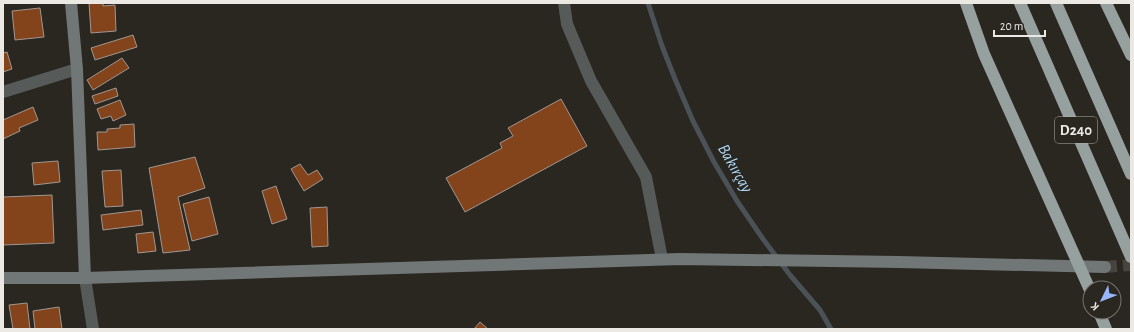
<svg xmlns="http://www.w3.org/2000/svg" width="1134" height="332" font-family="'Alegreya Sans',sans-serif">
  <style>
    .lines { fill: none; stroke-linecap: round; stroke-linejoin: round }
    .stream { stroke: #4b5257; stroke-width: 5 }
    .building { fill: #83441c; stroke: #a09792 }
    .secondary-tunnel { stroke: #47433e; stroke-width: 12; stroke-dasharray: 12 6; stroke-linecap: butt }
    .street { stroke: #565a59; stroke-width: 12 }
    .secondary { stroke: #707776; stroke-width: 12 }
    .highway { stroke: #96a19f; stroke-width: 12 }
    .labels { text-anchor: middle; stroke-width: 3.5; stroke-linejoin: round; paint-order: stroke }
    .shield { fill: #2a2620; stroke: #b2aeaa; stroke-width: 1 }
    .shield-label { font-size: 15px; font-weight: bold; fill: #ece9e5 }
    .water-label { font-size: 17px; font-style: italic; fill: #add7f7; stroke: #2a2620 }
  </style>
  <rect width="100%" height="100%" fill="#2a2620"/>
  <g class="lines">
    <path class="stream" d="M648,3L662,46L675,79L693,121L714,162L737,201L763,239L790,275L820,310L831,329"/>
  </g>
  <g class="building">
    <path d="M89,3H103V6L115,5L116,31L91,33Z"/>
    <path d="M40,8L44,37L15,40L12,11Z"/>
    <path d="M133,35L137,47L95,60L91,48Z"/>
    <path d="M7,52L12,69L3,72V53Z"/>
    <path d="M122,58L129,68L93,90L87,80Z"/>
    <path d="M116,88L118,96L95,104L92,96Z"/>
    <path d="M561,99L587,146L465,212L446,178L502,148L500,143L513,136L508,128Z"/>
    <path d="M120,100L126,115L113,121L111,116L101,119L97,109Z"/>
    <path d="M33,107L38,120L19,128L20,131L3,139V120Z"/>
    <path d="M134,124L135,147L98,150L97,132H107V129L120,128V125Z"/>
    <path d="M195,157L205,188L178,197L190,250L163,253L149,168Z"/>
    <path d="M58,161L60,182L34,185L32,163Z"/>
    <path d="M300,164L308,175L317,170L323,179L304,191L291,169Z"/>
    <path d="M121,170L123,206L105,207L102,171Z"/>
    <path d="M276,186L287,219L272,224L262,191Z"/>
    <path d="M52,195L54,243L3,245V197Z"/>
    <path d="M209,197L218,234L192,241L183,204Z"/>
    <path d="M327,207L328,246L312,247L310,208Z"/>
    <path d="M141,210L143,225L103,230L101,215Z"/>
    <path d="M153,232L156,251L138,253L136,234Z"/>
    <path d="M27,303L30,329H13L9,305Z"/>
    <path d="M59,307L62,329H35L33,311Z"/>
    <path d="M480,322L488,329H474Z"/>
  </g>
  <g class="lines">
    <path class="secondary-tunnel" d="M1105,267L1131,265"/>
    <g class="street">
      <path d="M564,3L567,24L591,81L646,177L662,259"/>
      <path d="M3,92L77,69"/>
      <path d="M85,278L93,329"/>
    </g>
    <g class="secondary">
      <path d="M71,3L77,69L85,278"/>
      <path d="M3,278H85L680,259L899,262L1105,267"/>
    </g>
    <g class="highway">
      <path d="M966,3L984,54L1090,290"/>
      <path d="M1020,3L1131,257"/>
      <path d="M1056,3L1131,174"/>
      <path d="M1106,3L1131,55"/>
      <path d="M1099,312L1106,329"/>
    </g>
  </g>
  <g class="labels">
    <rect class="shield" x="1055" y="117" width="42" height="26" rx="3"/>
    <g class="shield-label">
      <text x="1076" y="135">D240</text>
    </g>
    <g class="water-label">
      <text transform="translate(736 168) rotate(60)" y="6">Bakırçay</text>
    </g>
  </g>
  <rect width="1134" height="332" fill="none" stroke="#ece9e5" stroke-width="8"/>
  <g transform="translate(1102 300) rotate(227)"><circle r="19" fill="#2a2620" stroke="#78746f"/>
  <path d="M0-3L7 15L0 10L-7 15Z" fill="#97b6fd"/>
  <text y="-6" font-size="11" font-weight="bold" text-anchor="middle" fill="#ece9e5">K</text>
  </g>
  <path d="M994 30v6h51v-6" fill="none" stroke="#ece9e5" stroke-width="2"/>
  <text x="1000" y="30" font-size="12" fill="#ece9e5" stroke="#2a2620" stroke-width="3" paint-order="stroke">20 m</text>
</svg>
